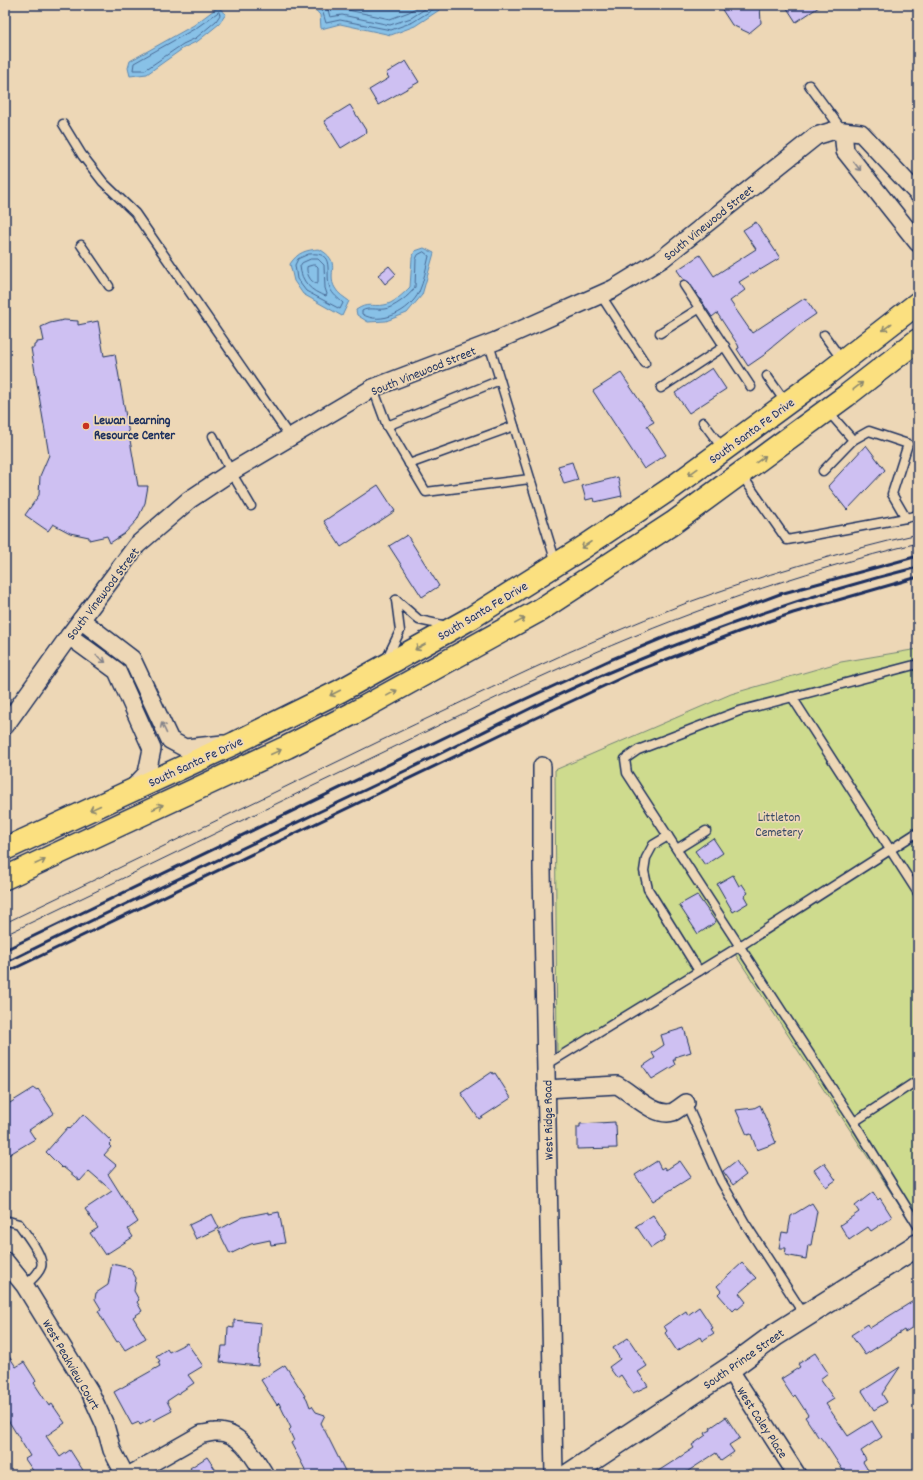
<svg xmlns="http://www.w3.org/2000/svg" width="923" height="1480" font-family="Dekko,sans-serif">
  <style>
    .green { fill: #cedb8e; stroke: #748576 }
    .water { fill: #88c1e7; stroke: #5c87b0 }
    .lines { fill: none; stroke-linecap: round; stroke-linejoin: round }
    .shore { stroke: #476995; stroke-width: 1 }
    .building { fill: #cec0f2; stroke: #1b2f5e }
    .lane-casing { stroke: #1b2f5e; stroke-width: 11 }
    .street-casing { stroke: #1b2f5e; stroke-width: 20 }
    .secondary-casing { stroke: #1b2f5e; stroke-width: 25 }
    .highway-casing { stroke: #1b2f5e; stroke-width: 25 }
    .lane { stroke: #edd7b6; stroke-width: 8 }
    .street { stroke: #edd7b6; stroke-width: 17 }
    .secondary { stroke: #edd7b6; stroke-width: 22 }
    .highway { stroke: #fbe080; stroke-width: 22 }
    .tram { stroke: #1b2f5e; stroke-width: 1 }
    .rail { stroke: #1b2f5e; stroke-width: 3 }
    .oneway { stroke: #84838a }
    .oneway2 { stroke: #8b886f }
    .poi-dot { fill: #c8321e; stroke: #edd7b6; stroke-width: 1.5 }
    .labels { text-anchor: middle; stroke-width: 3.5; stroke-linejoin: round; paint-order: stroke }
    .street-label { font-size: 13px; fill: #1b2f5e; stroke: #edd7b6 }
    .poi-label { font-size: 13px; font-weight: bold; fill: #1b2f5e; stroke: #edd7b6; text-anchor: start }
    .park-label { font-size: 13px; fill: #364965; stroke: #edd7b6 }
  </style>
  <rect width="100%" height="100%" fill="#edd7b6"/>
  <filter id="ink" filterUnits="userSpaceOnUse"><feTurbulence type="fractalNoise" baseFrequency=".025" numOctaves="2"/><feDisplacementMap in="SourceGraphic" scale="8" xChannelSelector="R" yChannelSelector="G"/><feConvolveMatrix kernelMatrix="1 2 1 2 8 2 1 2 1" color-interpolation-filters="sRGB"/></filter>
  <g filter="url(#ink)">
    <path class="green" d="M918,649V1234L735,954L557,1063L555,770L731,694L841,662Z"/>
    <g class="water">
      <path d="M311,5H447L415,26L391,35L340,24L321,29L320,15Z"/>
      <path d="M218,7L226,14L219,24L198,41L185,47L147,74L130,76L128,68L130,61L194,25Z"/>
      <path d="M424,248L434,253L422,295L407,313L386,321L368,322L357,315L356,310C368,302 371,307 384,305C393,304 403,294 410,287L412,258L415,251Z"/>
      <path d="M319,249C343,262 326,273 335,288C338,294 344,297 349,301L342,316L303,294L294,281L290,264C298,252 306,250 319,249Z"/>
    </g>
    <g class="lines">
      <g class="shore">
        <path d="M316,5L323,13L326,23L340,20L391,30L413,22L440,5"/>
        <path d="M323,5L328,10L330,17L342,15L390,25L411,18L431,5"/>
        <path d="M331,5L335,9H343L390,19L409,12L420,5"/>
        <path d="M219,12L220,15L216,21L196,38L183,44L145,70H133L134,63L196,28Z"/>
        <path d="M424,252L429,256C426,268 424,281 419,292C410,311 381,326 362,314V311C368,307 377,310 384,309C392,309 411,295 415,287L416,259L418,255Z"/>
        <path d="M309,254C337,251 324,273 330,288C332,294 339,299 343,303L340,309L306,291L297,279L295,265L298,259Z"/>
        <path d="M311,259H318L324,265L325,288L327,294L326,296C311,292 301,281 300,266L302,263Z"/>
        <path d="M313,265H316L318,267V282L317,284C310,282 306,273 307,267Z"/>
      </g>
    </g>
    <g class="building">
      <path d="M719,5H760L761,23L749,33L732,25Z"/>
      <path d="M785,5H822L796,22Z"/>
      <path d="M406,61L419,82L378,105L369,90L389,78L386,73Z"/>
      <path d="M350,105L367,132L341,148L324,121Z"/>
      <path d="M756,222L780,258L760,270V269L739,282L745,290L730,301L752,333L805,298L816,314L794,329L766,352L767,353L748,366L737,349L739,348L738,345L717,313L712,317L689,282L684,280L677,270L700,255L714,276L756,249L743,230Z"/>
      <path d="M389,266L396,274L385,284L378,275Z"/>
      <path d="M64,320L78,321V325L98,321L104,356L115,354L138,486H148L145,503L137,520L124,534L110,543L107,536L89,540V537L70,533L53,524L48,531L25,515L39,495L40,476L49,455L31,348H34V345L37,344V342L44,341L41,327L50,323Z"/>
      <path d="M712,368L726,389L689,413L675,393Z"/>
      <path d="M621,373L654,422L647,426L666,455L644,469L593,391Z"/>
      <path d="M866,445L885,470L847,510L828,486Z"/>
      <path d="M572,462L578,480L564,484L558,466Z"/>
      <path d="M618,477L622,496L595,502L594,498L586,500L582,486Z"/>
      <path d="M378,485L395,511L341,547L324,521Z"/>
      <path d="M407,535L439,586L422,597L389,546Z"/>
      <path d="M713,838L723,853L705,865L695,851Z"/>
      <path d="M733,875L739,886L742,884L748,893L744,896L748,903L733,912L717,884Z"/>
      <path d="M697,895L716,922L698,934L679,905Z"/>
      <path d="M684,1028L691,1052L675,1057L676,1060H673L675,1065L652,1079L643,1066L655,1058L652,1053L664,1045L661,1035Z"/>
      <path d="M492,1072L493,1074L495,1073L511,1098L479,1119L461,1093Z"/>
      <path d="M34,1088L37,1090L38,1089L54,1113L29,1130L35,1139L5,1157V1106Z"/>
      <path d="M760,1105L776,1143L757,1150L751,1134L747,1135L736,1110L754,1108Z"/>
      <path d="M83,1114L112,1142L109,1145L111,1147L104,1155L116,1165L108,1174L138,1222L128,1229L133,1237L105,1255L90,1233L98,1228L85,1209L112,1191L89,1171L80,1181L63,1167L62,1168L46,1152L68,1127L70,1129Z"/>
      <path d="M615,1122V1125H616L617,1148L577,1149V1127H580V1124Z"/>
      <path d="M657,1161L661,1169L664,1167L666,1170L680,1161L691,1177L653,1201L635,1175Z"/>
      <path d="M736,1161L746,1175L733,1185L723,1171Z"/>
      <path d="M824,1163L836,1180L826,1187L814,1170Z"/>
      <path d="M873,1192L878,1200L880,1198L892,1217L871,1231L868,1227L849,1240L840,1225L859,1212L855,1206Z"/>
      <path d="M812,1203L817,1211L811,1245H808L806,1259L785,1255L786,1248H779L782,1232L788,1233L791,1216Z"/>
      <path d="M269,1212V1214L279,1212L285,1243L271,1245L270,1240L251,1244L230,1254L218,1230L243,1217Z"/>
      <path d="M212,1214L219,1228L196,1239L189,1225Z"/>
      <path d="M653,1215L666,1236L664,1237L665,1239L651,1248L636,1226Z"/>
      <path d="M742,1263L756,1278L739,1293L746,1302L738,1309L736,1308L733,1311L718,1294L721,1291L717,1286Z"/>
      <path d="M112,1264L130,1268L136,1278L134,1291L139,1300L137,1302L142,1311L133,1317L146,1338L125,1350L119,1341L117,1342L106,1325L98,1311L101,1309L95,1299L96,1293L108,1285Z"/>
      <path d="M918,1298V1324L905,1332L904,1330L865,1355L851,1335L868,1324L870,1328Z"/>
      <path d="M699,1307L713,1328L711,1329L714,1333L702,1341L700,1337L677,1351L665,1333L667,1331L664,1326L686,1311L688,1315Z"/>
      <path d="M234,1320L261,1323L258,1366L220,1362L222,1346H227L228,1327L234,1328Z"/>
      <path d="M628,1338L647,1366L638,1372L648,1386L633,1393L621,1375L617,1378L609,1367L620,1359L613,1348Z"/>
      <path d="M187,1343L203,1366L188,1375L194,1383L167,1401L172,1411L153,1421L151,1419L140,1425L139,1422L132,1425L114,1392L160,1366L158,1362L160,1361L156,1356L167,1349L169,1352Z"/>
      <path d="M5,1350L16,1367L24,1362L36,1381L34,1383L49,1406L52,1404L65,1423L46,1436L60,1457L70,1450L86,1475H36L25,1459L30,1456L5,1415Z"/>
      <path d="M815,1353L828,1373L820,1379L834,1399L826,1404L848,1436L872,1421L882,1437L861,1451L866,1460L863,1462L871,1475H846L825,1443L820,1437L819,1438L805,1417L808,1415L795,1395L793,1397L781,1379L800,1367L798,1364Z"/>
      <path d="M285,1365L307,1399L310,1407L312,1406L316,1412L325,1415L321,1423L347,1475H308L291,1443L294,1441L289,1430L291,1428L279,1403L277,1405L261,1380Z"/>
      <path d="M900,1367L882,1394L887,1402L874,1410L862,1391Z"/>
      <path d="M726,1417L740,1438L729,1445L734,1452L721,1461L716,1453L682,1475H652L694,1448L692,1445L706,1435L705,1433L711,1430L710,1428Z"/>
      <path d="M207,1457L219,1475H195L190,1468Z"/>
    </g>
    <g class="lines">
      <g class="lane-casing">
        <g id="lane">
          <path d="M809,85L843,131"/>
          <path d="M63,124L82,155L103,182L135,213L290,437"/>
          <path d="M81,245L109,286"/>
          <path d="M684,285L751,387"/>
          <path d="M600,294L645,363"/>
          <path d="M660,333L700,308"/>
          <path d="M824,335L842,360"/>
          <path d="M489,344L556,563"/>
          <path d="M767,376L786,403"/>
          <path d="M373,388L387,426L500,380"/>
          <path d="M661,388L725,346"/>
          <path d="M703,422L723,449"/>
          <path d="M387,426L426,492L530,479"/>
          <path d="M213,436L231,472L251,506"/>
          <path d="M853,440L869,431L908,444L892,494L906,518L918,515"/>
          <path d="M409,464L514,426"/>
          <path d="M823,471L853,440L827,410"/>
          <path d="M741,474L787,540L906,518"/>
          <path d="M396,600L419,620L447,626"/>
          <path d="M386,660L400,631L396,600"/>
          <path d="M918,664L739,711L638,750L625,759L627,773L854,1122L918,1226"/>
          <path d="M792,697L918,893"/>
          <path d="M668,836L653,845L646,858L644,871L648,889L699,971"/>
          <path d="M677,849L706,831"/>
          <path d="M546,1065L740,946L918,832"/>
          <path d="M686,1103L721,1181L745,1223L805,1316"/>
          <path d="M854,1122L918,1080"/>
          <path d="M5,1220L19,1224C25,1233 45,1257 41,1267C38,1275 31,1280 25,1286"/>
        </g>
      </g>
      <g class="street-casing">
        <g id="street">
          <path d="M843,131L845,151L918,243"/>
          <path d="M81,620L132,659L170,740L185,748L223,744"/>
          <path d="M69,636L117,671L152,749L147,773L133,788"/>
          <path d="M5,726L69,636L137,545L189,500L231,472L373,388L496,341L613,289L662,259L816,136L832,131H843L861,133L918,194"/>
          <path d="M542,766V870L554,1475"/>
          <path d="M546,1089L617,1085C632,1093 655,1118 673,1112C677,1110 682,1106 686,1103"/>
          <path d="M5,1261L25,1286L90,1392L105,1425L112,1450L125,1475"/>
          <path d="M729,1369L797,1475"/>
          <path d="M130,1475L202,1434C206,1434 211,1432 215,1432C240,1430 254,1457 265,1475"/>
        </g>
      </g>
      <g class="secondary-casing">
        <path id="secondary" d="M569,1475L729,1369L775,1335L918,1245"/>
      </g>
      <g class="highway-casing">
        <g id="highway">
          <path d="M5,849L235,743L340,691L471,618L584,547L673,487L828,373L918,303"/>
          <path d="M5,878L287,747L352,714L540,610L673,523L846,396L918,340"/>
        </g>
      </g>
      <use href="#lane" class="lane"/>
      <use href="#street" class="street"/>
      <use href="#secondary" class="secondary"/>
      <use href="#highway" class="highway"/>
      <g class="tram">
        <path d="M5,923C130,863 254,802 378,742C479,694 579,644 684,604C760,576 839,552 918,534"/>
        <path d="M5,935C133,874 260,811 388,750C448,721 508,691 569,664C681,614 798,572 918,543"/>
      </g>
      <g class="rail">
        <path d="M5,950L491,715L610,660L670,635L780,594L918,556"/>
        <path d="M5,963C138,897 273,834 407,770C479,735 550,696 624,666C719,626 818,592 918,567"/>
        <path d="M5,973L514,728L634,672L738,632L793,613L918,577"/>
      </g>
    </g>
    <defs><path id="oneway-shaft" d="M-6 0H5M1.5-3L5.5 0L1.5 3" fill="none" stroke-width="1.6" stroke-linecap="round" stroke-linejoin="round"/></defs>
    <g class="oneway">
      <use href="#oneway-shaft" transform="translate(857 166) rotate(52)"/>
      <use href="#oneway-shaft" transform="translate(101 659) rotate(36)"/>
      <use href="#oneway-shaft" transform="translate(164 728) rotate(-115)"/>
    </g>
    <g class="oneway2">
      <use href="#oneway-shaft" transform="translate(887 327) rotate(142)"/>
      <use href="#oneway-shaft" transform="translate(858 386) rotate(-38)"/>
      <use href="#oneway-shaft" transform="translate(761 459) rotate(-36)"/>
      <use href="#oneway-shaft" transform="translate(693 472) rotate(144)"/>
      <use href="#oneway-shaft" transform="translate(586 545) rotate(147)"/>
      <use href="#oneway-shaft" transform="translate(520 621) rotate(-29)"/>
      <use href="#oneway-shaft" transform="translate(420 647) rotate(151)"/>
      <use href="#oneway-shaft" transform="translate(335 693) rotate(153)"/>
      <use href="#oneway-shaft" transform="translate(392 693) rotate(-29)"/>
      <use href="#oneway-shaft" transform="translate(276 752) rotate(-25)"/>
      <use href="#oneway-shaft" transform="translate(158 807) rotate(-25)"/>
      <use href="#oneway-shaft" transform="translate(95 808) rotate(155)"/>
      <use href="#oneway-shaft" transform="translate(40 862) rotate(-25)"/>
    </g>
  </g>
  <circle class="poi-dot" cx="86" cy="426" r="4"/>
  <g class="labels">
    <g class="street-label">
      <text transform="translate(708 222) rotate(-39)" y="5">South Vinewood Street</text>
      <text transform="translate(423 370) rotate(-22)" y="5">South Vinewood Street</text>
      <text transform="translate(751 430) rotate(-36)" y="5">South Santa Fe Drive</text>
      <text transform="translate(102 593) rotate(-53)" y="5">South Vinewood Street</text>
      <text transform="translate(482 610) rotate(-31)" y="5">South Santa Fe Drive</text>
      <text transform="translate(195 761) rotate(-25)" y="5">South Santa Fe Drive</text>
      <text transform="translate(547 1120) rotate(-91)" y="5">West Ridge Road</text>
      <text transform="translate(743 1358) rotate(-35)" y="5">South Prince Street</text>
      <text transform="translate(72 1364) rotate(60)" y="5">West Peakview Court</text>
      <text transform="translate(763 1422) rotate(57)" y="5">West Caley Place</text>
    </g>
    <g class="poi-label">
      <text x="94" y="424">Lewan Learning<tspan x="94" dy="15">Resource Center</tspan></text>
    </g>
    <g class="park-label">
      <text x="779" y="821">Littleton<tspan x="779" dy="15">Cemetery</tspan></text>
    </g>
  </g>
  <rect width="923" height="1480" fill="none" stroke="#edd7b6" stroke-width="20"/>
  <rect x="10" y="10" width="903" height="1460" fill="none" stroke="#1b2f5e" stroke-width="1.5" filter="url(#ink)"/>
</svg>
